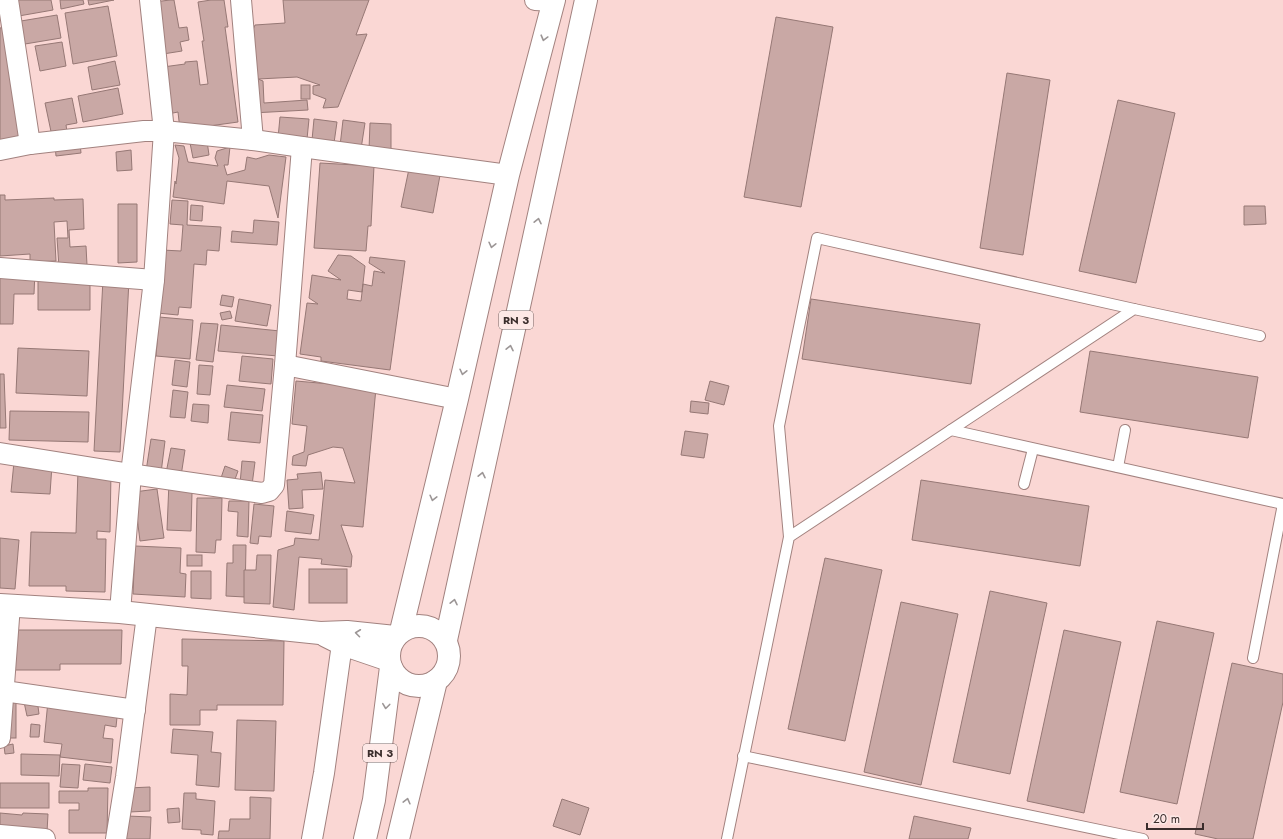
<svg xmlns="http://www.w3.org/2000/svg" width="1283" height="839" font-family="Jost,sans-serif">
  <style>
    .building { fill: #c9a8a5; stroke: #967875 }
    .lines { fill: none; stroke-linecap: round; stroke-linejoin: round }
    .service-casing { stroke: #a2827f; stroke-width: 12 }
    .minor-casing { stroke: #a2827f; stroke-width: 22 }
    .secondary-casing { stroke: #a2827f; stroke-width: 24 }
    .trunk-casing { stroke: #a2827f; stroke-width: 24 }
    .service { stroke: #fff; stroke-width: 10 }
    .minor { stroke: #fff; stroke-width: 20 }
    .secondary { stroke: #fff; stroke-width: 22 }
    .trunk { stroke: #fff; stroke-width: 22 }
    .oneway { stroke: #9c9696 }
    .labels { text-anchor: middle; stroke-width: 3; stroke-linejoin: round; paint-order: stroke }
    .shield { fill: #fde8e6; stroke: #746564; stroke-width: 1 }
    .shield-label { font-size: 11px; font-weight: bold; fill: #3a2d2c }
  </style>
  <rect width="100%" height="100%" fill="#fad7d4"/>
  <g class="building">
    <path d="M9,0H51L53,10L13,17Z"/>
    <path d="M60,0H83L84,4L61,9Z"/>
    <path d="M88,0H114L89,5Z"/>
    <path d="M170,0H174L179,28L187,27L189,40L180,42L182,51L163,54L154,2Z"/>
    <path d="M211,0H224L228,27H225L238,122L180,130L178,112L168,114L163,67L185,64V62L197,61L200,85L208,84L202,41H204L198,2Z"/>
    <path d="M283,0H369L356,35L367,34L338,107L323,108L326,99L313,94V86L320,85L297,77L258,79L263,81L264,103L307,100L308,110L252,113L248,42L255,25L285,23Z"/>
    <path d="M108,6L117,56L73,64L65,13Z"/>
    <path d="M57,15L61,38L19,45L15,22Z"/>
    <path d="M776,17L833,27L801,207L744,197Z"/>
    <path d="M5,27L23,142L0,146V28Z"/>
    <path d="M62,42L66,66L40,71L35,46Z"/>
    <path d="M115,61L120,85L92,90L88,67Z"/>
    <path d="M1007,73L1050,80L1023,255L980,248Z"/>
    <rect x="301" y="85" width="9" height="14"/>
    <path d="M118,88L123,114L83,122L78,96Z"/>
    <path d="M72,98L77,123L66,125L68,138L53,141L45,103Z"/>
    <path d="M1118,100L1175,113L1136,283L1079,271Z"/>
    <path d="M280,117L309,119L307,139L278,138Z"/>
    <path d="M314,119L337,122L334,143L312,140Z"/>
    <path d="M343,120L365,123L361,149L340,146Z"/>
    <path d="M370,123L391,124V150H369Z"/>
    <path d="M207,141L209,155L193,158L190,143Z"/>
    <path d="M80,143L81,153L56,156L55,145Z"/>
    <path d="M175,145L184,146L188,162L218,166L215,158L217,151L230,147L228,165H224L227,175L245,170L247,157L256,159L269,155L286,157L278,218L269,186L227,181L224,204L173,197L175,181L176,184L179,158Z"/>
    <path d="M131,150L132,170L117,171L116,152Z"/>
    <path d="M320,163L374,166L371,226H368L366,251L314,248Z"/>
    <path d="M410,164L441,170L433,213L401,207Z"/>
    <path d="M0,195H5V200L54,198V200L83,199L84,229L69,230L70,247L86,246L87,265L59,267L57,238H68L67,221L54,222L56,261L30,262V254L0,256Z"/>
    <path d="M172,200L188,201L187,225L221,227L219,251L207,250L206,265L194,264L191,308L179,307L178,315L157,313L162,250L181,251L183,225L170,224Z"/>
    <path d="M118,204H137V262L118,263Z"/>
    <path d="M191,205L203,206L202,221L190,220Z"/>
    <path d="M1244,206H1265L1266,224L1244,225Z"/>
    <path d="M254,220L279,222L277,245L231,242L232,231L253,233Z"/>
    <path d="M338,255L351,256L365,266L362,292L348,290L347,299L361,301L363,284L372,286L374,271L385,273L369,263L370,257L405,261L390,370L321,361V357L300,354L307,303L318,304L309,298L312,275L341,280L328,271Z"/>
    <path d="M0,270L35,271L34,294H14L13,324H0Z"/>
    <path d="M90,279V310H38V280Z"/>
    <path d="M103,279L129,280L120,452L94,451Z"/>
    <path d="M222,295L234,297L232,307L220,305Z"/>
    <path d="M239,299L271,305L267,326L235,321Z"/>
    <path d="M811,299L980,324L971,384L802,359Z"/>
    <path d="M230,311L232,318L222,320L220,313Z"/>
    <path d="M159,317L193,320L190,359L156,356Z"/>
    <path d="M201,323L218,324L213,362L196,360Z"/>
    <path d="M221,325L280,331L278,356L218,351Z"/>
    <path d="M18,348L89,351L87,396L16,393Z"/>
    <path d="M1090,351L1258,377L1248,438L1080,412Z"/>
    <path d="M242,356L273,359L271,384L239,381Z"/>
    <path d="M175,360L190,362L187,387L172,385Z"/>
    <path d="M199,365L213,366L210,395L197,394Z"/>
    <path d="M0,374H4L6,428H0Z"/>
    <path d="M296,381L376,388L363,527L341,525L352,556L351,567L321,564L322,559L299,557L294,610L273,607L278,550L294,545L295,538L319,540L325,480L355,483L343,448L333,447L308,455L306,466L292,465L293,456L304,452L307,426L292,424Z"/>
    <path d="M710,381L729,386L724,405L705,400Z"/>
    <path d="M227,385L265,389L262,411L224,407Z"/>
    <path d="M173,390L188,392L185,418L170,417Z"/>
    <path d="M691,401L709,403L708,414L690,412Z"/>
    <path d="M193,404L209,405L208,423L191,421Z"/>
    <path d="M10,411L89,412L88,442L9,440Z"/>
    <path d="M231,412L263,415L260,443L228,440Z"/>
    <path d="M685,431L708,434L704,458L681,455Z"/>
    <path d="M151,439L165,441L161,473L146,471Z"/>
    <path d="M171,448L185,450L181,476L166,473Z"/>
    <path d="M242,461L255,462L252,485L240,484Z"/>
    <path d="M14,462L52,465L50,494L11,492Z"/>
    <path d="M225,466L238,471L234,482L221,478Z"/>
    <path d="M78,470L111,471L110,532L97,531V539H106L105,592L66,591V586H29L31,532L76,533Z"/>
    <path d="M321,472L323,489L302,490L303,508L289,509L287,480L298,479L297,474Z"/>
    <path d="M921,480L1089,506L1080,566L912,540Z"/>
    <path d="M169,482L192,493L191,531L167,530Z"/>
    <path d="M157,489L164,538L140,541L134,492Z"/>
    <path d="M197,498H222L221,540H216L215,553L196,552Z"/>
    <path d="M229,501H249L248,537L237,536L238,512L228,511Z"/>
    <path d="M254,504L274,506L271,537L259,536L258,544L250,543Z"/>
    <path d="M287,511L314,515L311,534L285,531Z"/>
    <path d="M0,538L19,540L15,589L0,588Z"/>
    <path d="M233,545H246L245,597L226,596L227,563H233Z"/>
    <path d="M135,546L181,548L180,573L186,574L185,597L133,594Z"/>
    <rect x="187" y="555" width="15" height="11"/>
    <path d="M257,555H271L270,604L244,603V570H256Z"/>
    <path d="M825,558L882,570L845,741L788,729Z"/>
    <rect x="309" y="569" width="38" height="34"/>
    <path d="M191,571H211V599L191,598Z"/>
    <path d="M990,591L1047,603L1010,774L953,762Z"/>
    <path d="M901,602L958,614L921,785L864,772Z"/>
    <path d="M1157,621L1214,633L1177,804L1120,792Z"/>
    <path d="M8,630H122L121,664H60V670H8Z"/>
    <path d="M1064,630L1121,642L1084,813L1027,801Z"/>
    <path d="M182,639L284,641L283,705H217V710H200V725H170V694L187,695L188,666H182Z"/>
    <path d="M1232,663L1283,674V702L1253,839H1218L1195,834Z"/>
    <rect x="2" y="697" width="14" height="41"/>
    <path d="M119,698L116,727L105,725L103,738L113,739L111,763L60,757L62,744L44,742L48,701Z"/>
    <path d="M37,699L39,714L27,716L24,702Z"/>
    <path d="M237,720L276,721L274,791L235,790Z"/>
    <path d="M31,724L40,725L39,737H30Z"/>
    <path d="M173,729L213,732L211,752L221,753L219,787L196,785L198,755L171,753Z"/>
    <path d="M13,744L14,753L5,754L4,746Z"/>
    <path d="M21,754L60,755L59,776L21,775Z"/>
    <path d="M62,764L80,765L78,788L60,787Z"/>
    <path d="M85,764L112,767L110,783L83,780Z"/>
    <rect x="0" y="783" width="49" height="25"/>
    <path d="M150,787V811L129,812L128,788Z"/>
    <path d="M88,788H108L107,833H69V810H79V803H59V791H88Z"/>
    <path d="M184,793H196V799L215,801L213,835L201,834V830L182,829Z"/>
    <path d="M250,797L271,798L270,839H218L219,831H229L230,819H250Z"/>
    <path d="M562,799L589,808L580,835L553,826Z"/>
    <path d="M179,808L180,822L168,823L167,809Z"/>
    <path d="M0,813L22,815L23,813L48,814L47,832L0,829Z"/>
    <path d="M127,816L151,817L150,839H126Z"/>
    <path d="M914,816L971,828L968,839H909Z"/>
  </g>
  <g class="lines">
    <g class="service-casing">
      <g id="service">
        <path d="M951,430L1283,504L1253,658"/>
        <path d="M1118,467L1125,430"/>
        <path d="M1024,484L1033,449"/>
        <path d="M789,537L779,426L817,238L1134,309"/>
        <path d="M743,756L1143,839"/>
        <path d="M727,839L789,537L1134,309L1260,336"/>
      </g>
    </g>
    <g class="minor-casing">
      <g id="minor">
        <path d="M8,0L30,144"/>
        <path d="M241,0L253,140"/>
        <path d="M535,0L554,1"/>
        <path d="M0,150L30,144L144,131H164L253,140L302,147L508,175"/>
        <path d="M0,268L154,280"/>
        <path d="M285,365L457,399"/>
        <path d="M0,453L131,474L262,493L269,491L274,485L285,365L302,147"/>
        <path d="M120,612L131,474L154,280L164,131L150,0"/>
        <path d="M4,691L135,710"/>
        <path d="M0,738L10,605"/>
        <path d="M0,835L45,839"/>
        <path d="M116,839L126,777L147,615"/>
        <path d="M312,839L324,773L342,644"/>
      </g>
    </g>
    <g class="secondary-casing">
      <g id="secondary">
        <path d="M0,605L120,612L320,633L347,632L395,637"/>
        <path d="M326,636L342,644L389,660"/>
      </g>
    </g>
    <g class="trunk-casing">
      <g id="trunk">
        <circle cx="419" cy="656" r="30"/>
        <path d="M401,631L457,399L508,175L554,0"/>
        <path d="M446,640L586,0"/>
        <path d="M365,839L374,800L391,667"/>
        <path d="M398,839L436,681"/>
      </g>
    </g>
    <use href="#service" class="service"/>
    <use href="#minor" class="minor"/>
    <use href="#secondary" class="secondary"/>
    <use href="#trunk" class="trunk"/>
  </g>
  <defs><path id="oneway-chevron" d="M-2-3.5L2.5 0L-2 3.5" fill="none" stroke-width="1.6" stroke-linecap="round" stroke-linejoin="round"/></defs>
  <g class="oneway">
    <use href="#oneway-chevron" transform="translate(544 38) rotate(105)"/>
    <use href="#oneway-chevron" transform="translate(538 221) rotate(-78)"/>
    <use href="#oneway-chevron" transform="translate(492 245) rotate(103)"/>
    <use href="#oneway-chevron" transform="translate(510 348) rotate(-78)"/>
    <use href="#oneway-chevron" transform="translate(463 372) rotate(103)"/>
    <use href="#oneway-chevron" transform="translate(482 475) rotate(-78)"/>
    <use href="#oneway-chevron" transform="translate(433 498) rotate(104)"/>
    <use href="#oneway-chevron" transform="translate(454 602) rotate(-78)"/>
    <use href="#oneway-chevron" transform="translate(358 633) rotate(-173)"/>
    <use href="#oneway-chevron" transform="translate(386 706) rotate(97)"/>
    <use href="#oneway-chevron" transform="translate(407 801) rotate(-76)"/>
  </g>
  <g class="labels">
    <g class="shield">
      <rect x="499" y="311" width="34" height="18" rx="3"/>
      <rect x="363" y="744" width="34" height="18" rx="3"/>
    </g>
    <g class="shield-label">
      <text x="516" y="324">RN 3</text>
      <text x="380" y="757">RN 3</text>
    </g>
  </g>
  <path d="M1147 823v6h56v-6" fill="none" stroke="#3a2d2c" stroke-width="2"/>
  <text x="1153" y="823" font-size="12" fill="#3a2d2c" stroke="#fde8e6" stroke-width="3" paint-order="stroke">20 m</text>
</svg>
